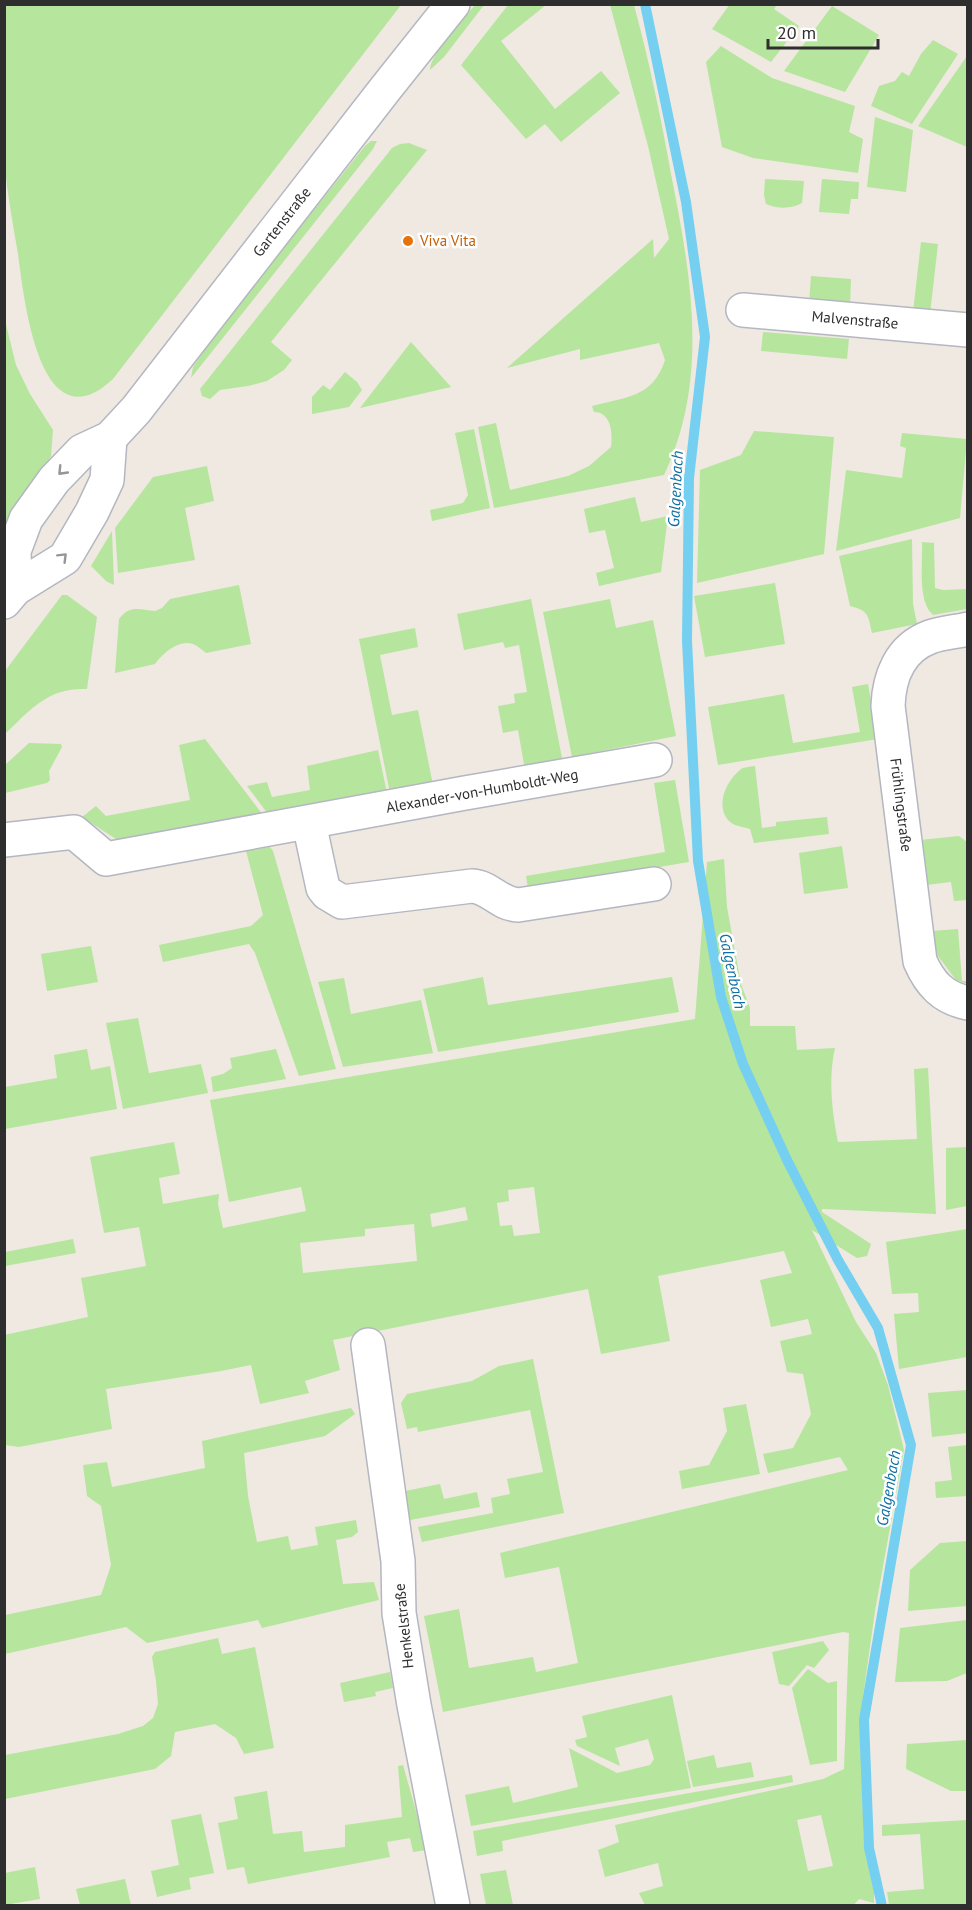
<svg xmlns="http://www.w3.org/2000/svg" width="972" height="1910" font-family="'PT Sans',sans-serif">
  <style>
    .green { fill: #b6e59e; fill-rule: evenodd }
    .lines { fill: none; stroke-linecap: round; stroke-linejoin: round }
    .stream { stroke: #75cff0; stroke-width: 10 }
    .street-casing { stroke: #b4b7c1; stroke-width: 36 }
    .street { stroke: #fff; stroke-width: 33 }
    .oneway { stroke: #969696 }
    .food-dot { fill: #e8710a; stroke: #fff; stroke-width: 2 }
    .labels { text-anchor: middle; stroke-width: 5; stroke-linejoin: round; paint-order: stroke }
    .street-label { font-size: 15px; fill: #2e2e2e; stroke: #fff }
    .food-label { font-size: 15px; fill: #c56008; stroke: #fff; text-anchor: start }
    .water-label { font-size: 16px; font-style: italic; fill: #0d6fa3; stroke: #fff }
  </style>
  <rect width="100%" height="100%" fill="#efe9e1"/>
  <g class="green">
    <path d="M730,4L777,5L774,9L799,26L771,62L712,29Z"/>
    <path d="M4,5H401L113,379C39,448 24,297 18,254C13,226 8,197 5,169C3,151 4,132 4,114C4,77 4,41 4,5Z"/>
    <path d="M475,5H484L444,57L430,70C430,54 464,18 475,5Z"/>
    <path d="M508,5H546L501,41L555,109L601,71L620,93L561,142L545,124L526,139L461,65Z"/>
    <path d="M610,5H634C649,61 661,117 671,174C691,275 710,378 664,475L494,508L478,427L496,423L510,490L568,476L589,466L611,447C613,433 611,412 594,412L592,406C625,397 653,398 665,360L659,343L580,360V349L507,368L653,239L654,258L669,239L648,146Z"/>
    <path d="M832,6L879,35L845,92L784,71Z"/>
    <path d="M933,40L958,54L912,124L871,106L879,86L895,81L902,72L909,76L921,54Z"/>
    <path d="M721,46L772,78L855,106L849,132L863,139L858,173L753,158L722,147L706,62Z"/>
    <path d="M967,56V147L918,126Z"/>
    <path d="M875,117L913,130L906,192L867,187Z"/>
    <path d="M371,141H377L373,149L191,378L193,367L217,331L365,146Z"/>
    <path d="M409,143L427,150L271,342L292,360L284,370L267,381L248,386L220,390L210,399L202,396L200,389L392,148L400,144Z"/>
    <path d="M765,179L804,181L802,203C792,209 777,209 766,204L764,195Z"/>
    <path d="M822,179L859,182L858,199H851L849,214L819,212Z"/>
    <path d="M921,242L938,244L930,314L913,312Z"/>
    <path d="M811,276L851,279L850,307L809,304Z"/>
    <path d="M4,316L16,365L30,394L53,430L51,456L39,475L13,508L5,531Z"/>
    <path d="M763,332L849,339L847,359L761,351Z"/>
    <path d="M411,342L451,387L360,408Z"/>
    <path d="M345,372L357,382L362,390L349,407L312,414V397L323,385L330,390Z"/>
    <path d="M474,429L490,508L432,521L430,510L463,503L468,495L455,433Z"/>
    <path d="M754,431L834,437L824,554L697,583L700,470L741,455Z"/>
    <path d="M902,433L967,439L960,518L836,551L846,470L902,478L906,448L900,446Z"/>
    <path d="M207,466L214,501L185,508L195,560L118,573L115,528L153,477Z"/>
    <path d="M635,497L641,522L668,516L661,572L599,586L596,573L614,568L605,530L589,533L584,509Z"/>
    <path d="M112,531L114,585L106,581L91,566Z"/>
    <path d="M912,539L913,604L917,624L872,633C868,615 869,611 850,606L839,556Z"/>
    <path d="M922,542L934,543L935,588L943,590L967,589V609L933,615C917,601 923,563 922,542Z"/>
    <path d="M775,583L785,644L705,657L694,596Z"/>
    <path d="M239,585L251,644L206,653C202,650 198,646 193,644C179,639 163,653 155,664L115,673L119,619C130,604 141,610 155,611L162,608L170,599Z"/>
    <path d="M62,595H67L97,617L87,689C48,687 30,710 5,734V671Z"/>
    <path d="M531,599L563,763L525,770L518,730L503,733L498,706L515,703L514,694L527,692L519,645L505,648L503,642L464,650L457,614Z"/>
    <path d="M610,599L616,628L653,620L676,736L572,757L543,612Z"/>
    <path d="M415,628L418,647L380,655L392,715L418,710L433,785L390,793L359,639Z"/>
    <path d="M868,684L878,739L718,765L708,707L784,694L793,743L860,732L852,687Z"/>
    <path d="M205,739L263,815L119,841L82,817L96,806L106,816L190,800L179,745Z"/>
    <path d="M29,743L61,744L62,747L49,771L50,780L47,783L5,793V765Z"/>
    <path d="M378,750L387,793L268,814L247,786L267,782L272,797L310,790L307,766Z"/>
    <path d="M755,766L762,828L776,826V822L827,817L829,834L754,843L750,829C743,827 733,826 728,820C715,804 727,780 741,769C744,767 750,767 755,766Z"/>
    <path d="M675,780L689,862L528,889L526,876L665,852L654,783Z"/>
    <path d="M959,836L967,842V900L954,901L951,882L926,885L920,840Z"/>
    <path d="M842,846L848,888L804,894L799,853Z"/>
    <path d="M270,847L273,851L336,1069L299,1076L255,953L249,944L163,962L159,945L251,926L263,915L246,851Z"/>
    <path d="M724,859L727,907L741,984L750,1008V1026H795L797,1050L835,1048C828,1078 832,1112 838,1142L917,1139L914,1069L928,1068L936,1214L822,1209V1212L871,1244L867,1256L857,1258L812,1230L856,1322L876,1353L888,1385L904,1450L875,1611L860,1718L864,1845L874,1892V1903L859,1899L853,1906L645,1905L639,1893L663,1886L658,1863L605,1877L598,1850L619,1842L615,1825L823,1779L844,1769L849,1633L843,1632L443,1712L424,1616L459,1609L469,1668L533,1657L536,1672L578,1663L559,1567L505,1578L500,1553L848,1470L840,1457L768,1473L763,1454L793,1448L811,1414L803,1374L787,1372L780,1341L812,1334L808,1319L771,1327L760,1280L792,1273L784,1251L658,1276L670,1341L601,1354L588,1289L333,1340L340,1370L305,1381L309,1393L260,1404L251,1365L221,1371L106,1389L112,1429L19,1447L5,1445L4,1335L88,1317L81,1278L146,1266L139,1227L104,1233L90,1157L174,1142L180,1174L159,1178L163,1204L219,1194L218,1204L223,1228L306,1211L301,1187L229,1202L210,1100L695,1019L707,862ZM534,1187L540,1233L514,1236L512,1225L500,1226L497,1203L509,1201L508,1190ZM465,1207L468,1220L432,1227L430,1214ZM414,1224L417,1261L303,1273L300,1243L365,1236V1229ZM821,1815L833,1866L808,1871L797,1820Z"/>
    <path d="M958,929L962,981H967V984L956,980L935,952L932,931Z"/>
    <path d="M91,946L98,982L47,991L41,954Z"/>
    <path d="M483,977L488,1005L672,977L679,1012L438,1052L423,989Z"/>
    <path d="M344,978L351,1014L421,1000L433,1053L343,1067L318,982Z"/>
    <path d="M138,1018L149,1073L201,1064L208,1093L123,1109L106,1023Z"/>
    <path d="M87,1049L91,1070L110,1066L117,1109L5,1129V1087L57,1078L54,1055Z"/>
    <path d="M276,1049L286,1079L213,1092L211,1077L223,1074L232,1068L230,1058Z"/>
    <path d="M967,1147V1206L946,1210V1148Z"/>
    <path d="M967,1229V1357L899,1369L894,1314L919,1312L918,1293L892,1294L886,1242Z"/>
    <path d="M73,1239L76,1253L5,1266V1252Z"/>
    <path d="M533,1359L564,1513L422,1542L418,1527L493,1513L491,1498L510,1494L507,1479L543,1472L530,1410L418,1432L417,1427L407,1429L401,1403L407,1394L472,1381L499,1366Z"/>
    <path d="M967,1390V1433L932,1437L928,1393Z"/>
    <path d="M746,1404L760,1474L682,1489L679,1471L709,1465L727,1431L723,1408Z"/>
    <path d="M351,1408L355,1414L325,1436L244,1453L248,1496L257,1542L288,1536L291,1550L318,1545L315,1527L356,1520L358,1532L352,1537L336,1540L343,1584L374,1582L379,1600L262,1628L258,1620L147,1643L126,1627L5,1654V1615L101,1595L111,1565L101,1506L87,1496L83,1465L107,1462L112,1487L205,1468L202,1441Z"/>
    <path d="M967,1445V1496L936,1498L935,1482L952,1480L948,1447Z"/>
    <path d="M440,1484L444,1499L477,1492L480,1507L410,1520L405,1491Z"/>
    <path d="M967,1541V1606L908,1611L910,1570L940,1543Z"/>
    <path d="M967,1620V1673L947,1681L895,1682L900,1628Z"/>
    <path d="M218,1638L222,1654L255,1647L274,1748L244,1754L236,1738L215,1724L175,1732L171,1756L155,1769L5,1799V1755L118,1734L143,1726L153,1718L158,1704L156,1681L152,1657L155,1652Z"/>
    <path d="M823,1641L829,1650L814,1668L807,1665L789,1686L779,1684L772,1652Z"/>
    <path d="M808,1669L828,1683L837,1681V1761L810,1765L792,1688Z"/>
    <path d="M390,1672L393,1688L375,1692L376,1696L344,1702L340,1683Z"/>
    <path d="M672,1695L691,1788L471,1826L465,1795L509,1786L513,1803L578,1787L569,1748L617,1773L650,1765L654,1759L648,1739L615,1748L620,1766L577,1746L575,1740L587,1737L582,1716Z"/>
    <path d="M967,1740V1791H951L906,1769L907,1744Z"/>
    <path d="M714,1755L717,1768L751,1762L754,1777L693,1787L687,1761Z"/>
    <path d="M403,1765L427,1850L413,1852L410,1838L387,1842L390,1857L248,1884L244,1867L227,1870L218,1823L238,1819L234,1797L267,1791L273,1834L302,1831L304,1852L345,1847V1825L402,1817L398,1766Z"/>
    <path d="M792,1775L793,1782L502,1841L503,1851L477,1856L473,1831Z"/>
    <path d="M201,1814L214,1873L189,1878L191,1889L157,1897L151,1871L179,1865L171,1820Z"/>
    <path d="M967,1820V1905H889L887,1892L924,1889L920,1834L882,1836V1825Z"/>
    <path d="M35,1867L40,1899L5,1905V1873Z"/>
    <path d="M506,1870L513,1905H486L480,1874Z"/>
    <path d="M125,1879L131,1905H80L76,1889Z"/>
  </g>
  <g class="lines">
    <path class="stream" d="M645,4L686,202L705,337L689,478L687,641L698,861L721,997L743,1064L787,1160L838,1260L878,1328L911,1445L864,1720L869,1848L882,1906"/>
    <g class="street-casing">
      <g id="street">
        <path d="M743,310L968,330"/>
        <path d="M15,589L14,551L26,519L54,480L82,451L110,438L136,410L386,88L453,4"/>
        <path d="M4,602L15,589L65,558L92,512L107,480L110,438"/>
        <path d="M968,629C955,632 941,633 930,637C900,648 889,677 888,706L920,961C930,984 943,998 968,1003"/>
        <path d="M309,823L323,888L327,893L342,902L472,886C490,887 499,904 518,905L654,884"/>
        <path d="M4,840L74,832L106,859L465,793L655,760"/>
        <path d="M368,1345L398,1561L399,1613L414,1705L453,1906"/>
      </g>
    </g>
    <use href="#street" class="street"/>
  </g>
  <defs><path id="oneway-chevron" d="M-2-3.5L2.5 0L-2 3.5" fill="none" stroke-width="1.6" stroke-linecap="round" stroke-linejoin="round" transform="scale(1.5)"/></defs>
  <g class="oneway">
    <use href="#oneway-chevron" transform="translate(62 471) rotate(134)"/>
    <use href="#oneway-chevron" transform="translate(63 557) rotate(-45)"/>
  </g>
  <circle class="food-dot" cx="408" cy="241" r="6"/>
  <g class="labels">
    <g class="street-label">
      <text transform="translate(282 222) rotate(-52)" y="5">Gartenstraße</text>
      <text transform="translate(855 320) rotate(5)" y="5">Malvenstraße</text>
      <text transform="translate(482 791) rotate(-10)" y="5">Alexander-von-Humboldt-Weg</text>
      <text transform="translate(901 805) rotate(83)" y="5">Frühlingstraße</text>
      <text transform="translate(404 1626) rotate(-96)" y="5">Henkelstraße</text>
    </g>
    <g class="food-label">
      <text x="420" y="246">Viva Vita</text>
    </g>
    <g class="water-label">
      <text transform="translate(675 489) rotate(-87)" y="6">Galgenbach</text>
      <text transform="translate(733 971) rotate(78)" y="6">Galgenbach</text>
      <text transform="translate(888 1488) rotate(-80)" y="6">Galgenbach</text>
    </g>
  </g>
  <rect width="972" height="1910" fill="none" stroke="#2e2e2e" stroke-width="12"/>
  <path d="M768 39v9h110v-9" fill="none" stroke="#2e2e2e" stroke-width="3"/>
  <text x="777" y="39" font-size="18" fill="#2e2e2e" stroke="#ffffff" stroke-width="4.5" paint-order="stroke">20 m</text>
</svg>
